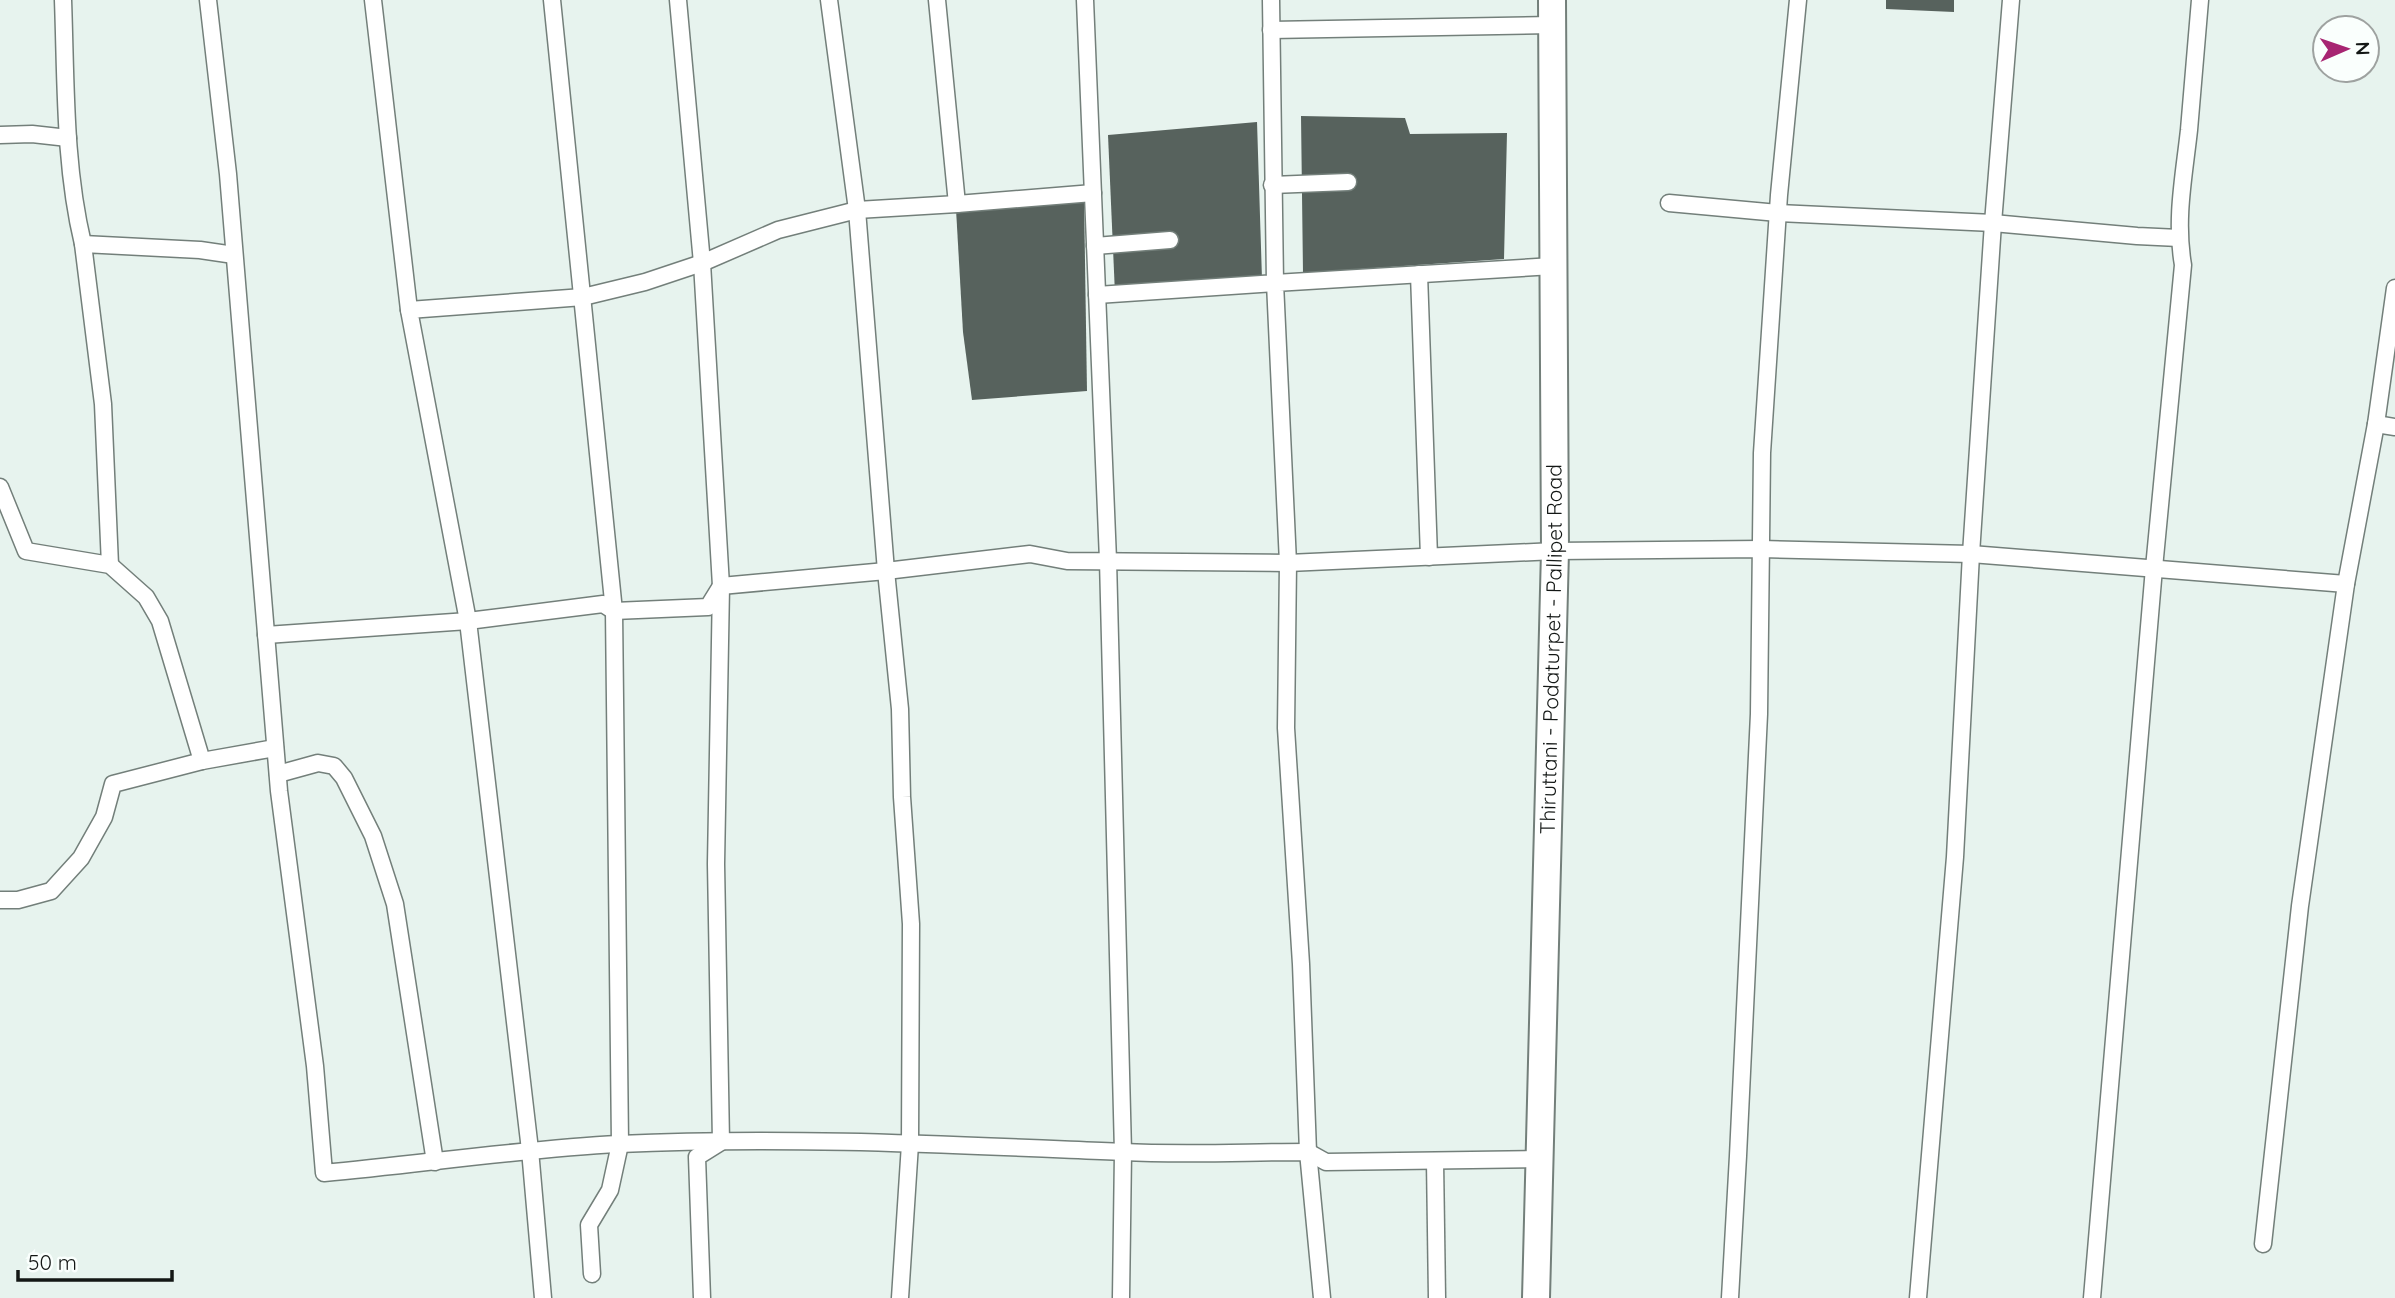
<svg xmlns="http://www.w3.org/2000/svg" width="2395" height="1298" font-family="Quicksand,sans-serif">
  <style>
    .building { fill: #57625d }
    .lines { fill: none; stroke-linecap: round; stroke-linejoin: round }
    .street-casing { stroke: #737f7a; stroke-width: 19 }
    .primary-casing { stroke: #737f7a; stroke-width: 30 }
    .street { stroke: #fff; stroke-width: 16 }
    .primary { stroke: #fff; stroke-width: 26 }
    .labels { text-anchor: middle; stroke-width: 7; stroke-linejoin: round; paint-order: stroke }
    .street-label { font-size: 21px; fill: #131715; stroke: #fafffd }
  </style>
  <rect width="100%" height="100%" fill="#e7f3ee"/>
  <g class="building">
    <path d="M1886,0H1954V12L1886,9Z"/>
    <path d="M1301,116L1405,118L1410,134L1507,133L1504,259L1303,273Z"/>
    <path d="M1257,122L1262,279L1115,294L1108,135Z"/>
    <path d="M1084,197L1087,391L972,400L963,332L956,209Z"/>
  </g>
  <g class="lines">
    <g class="street-casing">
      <g id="street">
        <path d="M63,0C66,82 64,165 83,244"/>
        <path d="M208,0L228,174L279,791L315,1066L324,1173C422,1164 520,1149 619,1144C787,1136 955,1145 1123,1152C1184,1155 1247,1152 1308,1152L1326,1162L1538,1159"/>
        <path d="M373,0L409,310"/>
        <path d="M552,0L614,611L620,1144L610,1190L589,1225L592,1274"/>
        <path d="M678,0L702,263L721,586L716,864L721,1142L697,1157L702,1298"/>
        <path d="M829,0L857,210L886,571L900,709L902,797L911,924L910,1144L900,1298"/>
        <path d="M1085,0L1108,560L1123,1152L1121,1298"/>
        <path d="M1271,30L1552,25"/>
        <path d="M0,135L32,134L68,138"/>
        <path d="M1272,185L1348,182"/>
        <path d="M1669,203L1778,213L1993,223L2137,236L2179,238"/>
        <path d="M957,204L1093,193"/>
        <path d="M1095,246L1170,240"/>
        <path d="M1419,274L1429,557"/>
        <path d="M1097,295L1275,283L1271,0"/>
        <path d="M2376,424L2395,427"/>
        <path d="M0,487L26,551L110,565L146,597L160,621L202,761L113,784L104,817L81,858L51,891L18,900H0"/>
        <path d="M110,565L103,404L83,244L200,250L234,255"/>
        <path d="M266,635L468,621L409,310L583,297L645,282L702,263L778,230L857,210L957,204L937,0"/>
        <path d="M202,761L275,748"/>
        <path d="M278,774L318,763L334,766L344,778L373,836L395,904L435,1162"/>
        <path d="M1435,1161L1437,1298"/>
        <path d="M2263,1244L2300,906L2346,584L2376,424L2395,288"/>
        <path d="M543,1298L530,1150L468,621L603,604L614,611L708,607L721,586L886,571L1030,554L1067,561L1288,563L1555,551L1762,549L1971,554L2346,584"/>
        <path d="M1322,1298L1308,1152L1301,964L1286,728L1288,563L1275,283L1553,266"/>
        <path d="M1730,1298L1738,1156L1759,714L1762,453L1779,195L1798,0"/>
        <path d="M1918,1298L1955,857L1971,554L1993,223L2011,0"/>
        <path d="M2092,1298L2154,568L2183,265C2175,219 2184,176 2189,130C2193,87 2196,43 2200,0"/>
      </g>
    </g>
    <g class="primary-casing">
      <g id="primary">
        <path id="s1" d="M1536,1298L1555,551L1552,0"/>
      </g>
    </g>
    <use href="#street" class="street"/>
    <use href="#primary" class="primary"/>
  </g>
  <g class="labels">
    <g class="street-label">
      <text dy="7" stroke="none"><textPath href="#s1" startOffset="649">Thiruttani - Podaturpet - Pallipet Road</textPath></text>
    </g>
  </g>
  <g transform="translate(2346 49) rotate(88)"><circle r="33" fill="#fafffd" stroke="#9ea2a0" stroke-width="2"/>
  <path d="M0-5L12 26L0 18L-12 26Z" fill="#a72572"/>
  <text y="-10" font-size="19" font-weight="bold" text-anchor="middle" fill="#131715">N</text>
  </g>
  <path d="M18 1270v10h154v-10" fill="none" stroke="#131715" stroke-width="3.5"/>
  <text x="28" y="1270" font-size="21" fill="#131715" stroke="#fafffd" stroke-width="5" paint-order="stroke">50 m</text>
</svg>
